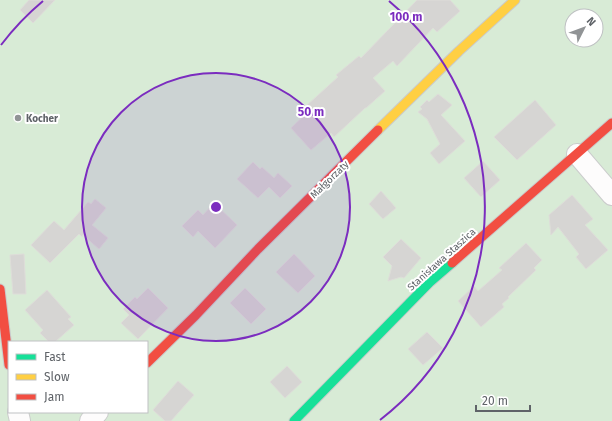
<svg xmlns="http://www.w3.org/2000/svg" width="612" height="421" font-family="'Fira Sans',sans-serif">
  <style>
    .green { fill: #d8ebd6; fill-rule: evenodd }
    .building { fill: #d6d5d3; stroke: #deddd9 }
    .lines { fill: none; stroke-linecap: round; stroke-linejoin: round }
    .street-casing { stroke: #cbcccc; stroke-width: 22 }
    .fast-casing { stroke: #cacacb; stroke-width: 11 }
    .slow-casing { stroke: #cacacb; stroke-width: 11 }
    .jam-casing { stroke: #cacacb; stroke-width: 11 }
    .street { stroke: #fdfcfc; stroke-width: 20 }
    .fast { stroke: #16e098; stroke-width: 9 }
    .slow { stroke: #ffcf43; stroke-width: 9 }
    .jam { stroke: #f24e42; stroke-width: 9 }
    .ring { fill: none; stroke: #7b2cbf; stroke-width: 2 }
    .poi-dot { fill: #919496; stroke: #fff; stroke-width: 1.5 }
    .labels { text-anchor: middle; stroke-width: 4; stroke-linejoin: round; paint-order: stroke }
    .poi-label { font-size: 10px; font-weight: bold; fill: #5f6368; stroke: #fff; text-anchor: start }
    .street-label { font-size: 10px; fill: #5f6368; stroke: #fff }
    .centre { fill: #7b2cbf; stroke: #fff; stroke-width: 2 }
    .ring-label { font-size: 12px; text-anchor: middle; font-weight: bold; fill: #7b2cbf; stroke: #fff; stroke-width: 4; stroke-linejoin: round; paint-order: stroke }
  </style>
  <rect width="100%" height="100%" fill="#efeeea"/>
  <path class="green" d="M0,0H612V421H0ZM572,16H596V40H572ZM9,342H147V412H9Z"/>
  <g class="building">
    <path d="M29,0H55L33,23L20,10Z"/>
    <path d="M417,0H450L460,11L437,32L433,28L397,66L393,61L373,78L385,91L366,108H365L334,137L331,133L311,150L291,128L310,110L306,106L338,77L336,75L359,56L361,58Z"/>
    <path d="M438,94L452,105L441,115L465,141L439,164L430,153L440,144L427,119L418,112L422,109L420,107L427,100L429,102Z"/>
    <path d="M535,100L556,125L517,160L494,137Z"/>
    <path d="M483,161L500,180L481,197L464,178Z"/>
    <path d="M253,162L260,169L262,167L274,178L278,173L292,186L280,198L269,187L258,198L237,179Z"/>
    <path d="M381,191L396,208L383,219L369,204Z"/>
    <path d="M572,195L593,219L585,225L608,250L586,269L576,257L579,254L558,227L551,235L549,215Z"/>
    <path d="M95,199L106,208L92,225L108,238L99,249L83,235L82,237L79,234L50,263L31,245L54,221L64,230L88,202L91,204Z"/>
    <path d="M214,203L237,225L215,248L198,231L193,237L182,226L198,210L203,215Z"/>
    <path d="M401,239L421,258L404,278L401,277L388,281L392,266L383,257Z"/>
    <path d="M526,243L542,260L534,268L536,270L508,297L509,298L502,304L504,307L481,327L458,301L474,286L478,291L502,270L499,268Z"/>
    <path d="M24,254L26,294H13L10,255Z"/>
    <path d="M294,254L315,276L298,293L276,272Z"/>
    <path d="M148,288L168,308L138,339L121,323L129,315L123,309L135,297L137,299Z"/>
    <path d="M245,288L266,309L251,324L230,303Z"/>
    <path d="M47,290L71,317L68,319L74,325L55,342H49L40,333L43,330L25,310Z"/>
    <path d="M427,332L443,348L423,365L408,349Z"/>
    <path d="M287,366L302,382L285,398L270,382Z"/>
    <path d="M178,381L194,395L171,421H165L153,410Z"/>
  </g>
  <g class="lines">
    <g class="street-casing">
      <g id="street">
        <path d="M577,154L612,195"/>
        <path d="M18,412L20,421"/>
        <path d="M90,421L98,412"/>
      </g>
    </g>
    <g class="fast-casing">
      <path id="fast" d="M294,421L430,282L452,263"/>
    </g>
    <g class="slow-casing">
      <path id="slow" d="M378,130L459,51L515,0"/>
    </g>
    <g class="jam-casing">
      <g id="jam">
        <path d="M452,263L612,123"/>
        <path d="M0,289L9,365"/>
        <path d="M147,363L196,315L258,249L378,130"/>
      </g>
    </g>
    <use href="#street" class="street"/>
    <use href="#fast" class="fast"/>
    <use href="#slow" class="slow"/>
    <use href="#jam" class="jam"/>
  </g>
  <circle cx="216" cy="207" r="134" fill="#7b2cbf" fill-opacity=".12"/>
  <g class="ring">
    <circle cx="216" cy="207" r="134"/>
    <path d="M1 45A269 269 0 0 1 43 1M389 1A269 269 0 0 1 380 420"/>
  </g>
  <circle class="poi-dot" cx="18" cy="118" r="4"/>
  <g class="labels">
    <g class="poi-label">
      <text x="26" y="122">Kocher</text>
    </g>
    <g class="street-label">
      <text transform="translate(329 179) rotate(-44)" y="4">Małgorzaty</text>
      <text transform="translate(441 259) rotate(-42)" y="4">Stanisława Staszica</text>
    </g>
  </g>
  <circle cx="216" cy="207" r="6" class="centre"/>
  <g class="ring-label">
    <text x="406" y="21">100 m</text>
    <text x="311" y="116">50 m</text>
  </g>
  <rect x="8" y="341" width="140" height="72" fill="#ffffff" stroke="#bfc1c3"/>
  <rect x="16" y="354" width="20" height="6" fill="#16e098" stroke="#bfc1c3"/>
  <text x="44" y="361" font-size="12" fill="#5f6368">Fast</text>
  <rect x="16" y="374" width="20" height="6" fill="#ffcf43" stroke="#bfc1c3"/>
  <text x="44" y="381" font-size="12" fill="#5f6368">Slow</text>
  <rect x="16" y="394" width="20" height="6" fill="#f24e42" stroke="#bfc1c3"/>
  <text x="44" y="401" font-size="12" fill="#5f6368">Jam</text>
  <g transform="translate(584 28) rotate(48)"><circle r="19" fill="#ffffff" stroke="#bfc1c3"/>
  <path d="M0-3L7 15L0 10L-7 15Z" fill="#919496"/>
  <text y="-6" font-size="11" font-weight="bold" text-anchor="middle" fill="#5f6368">N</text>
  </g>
  <path d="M476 405v6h54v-6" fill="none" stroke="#5f6368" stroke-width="2"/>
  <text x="482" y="405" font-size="12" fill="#5f6368" stroke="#ffffff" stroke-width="3" paint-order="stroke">20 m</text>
</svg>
